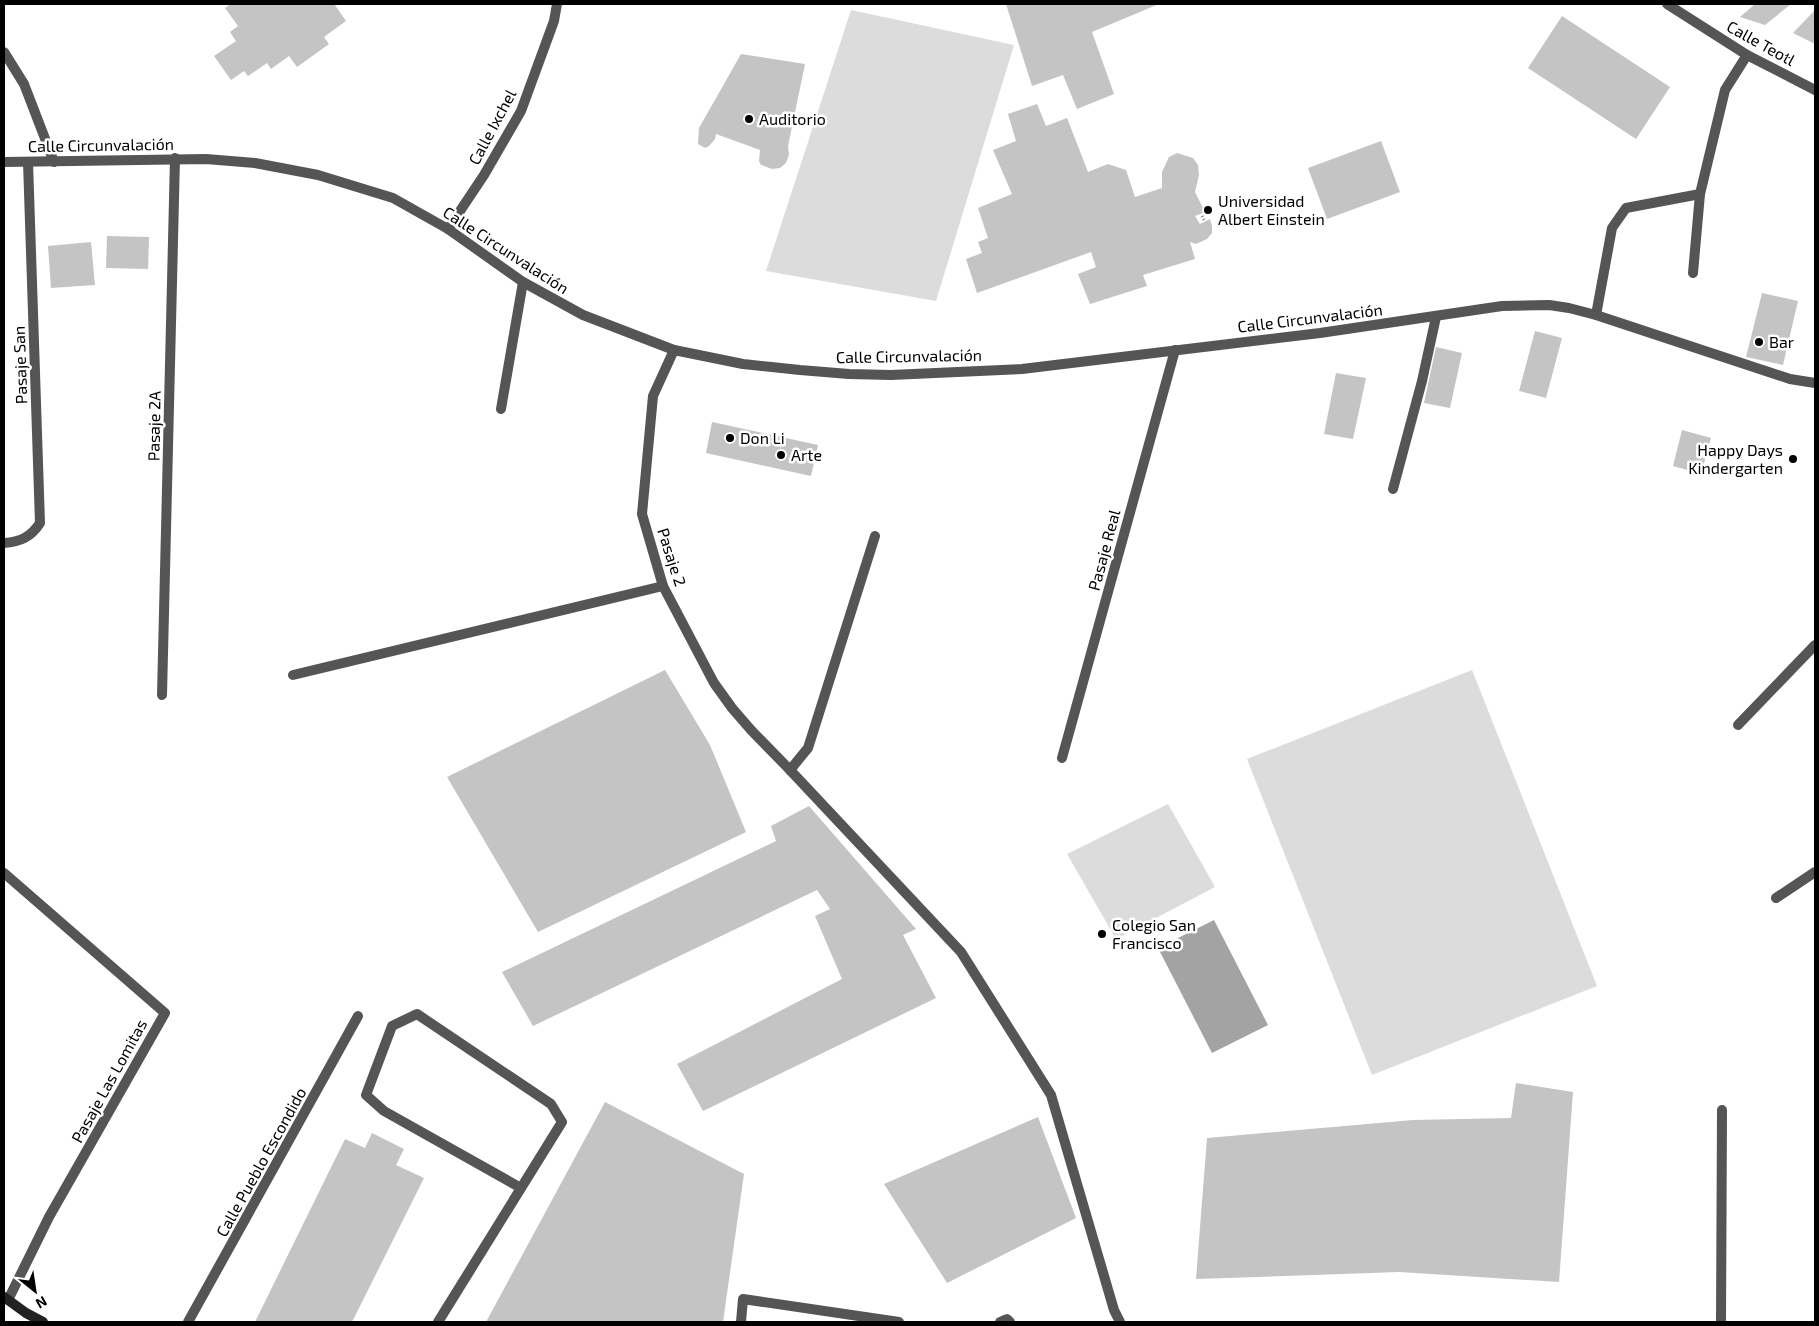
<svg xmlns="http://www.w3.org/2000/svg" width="1819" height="1326" font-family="'Exo 2',sans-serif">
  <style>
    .green { fill: #dcdcdc }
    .water { fill: #a3a3a3 }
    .building { fill: #c4c4c4 }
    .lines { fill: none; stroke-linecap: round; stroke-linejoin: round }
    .path { stroke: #777; stroke-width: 3; stroke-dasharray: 1 2.5; stroke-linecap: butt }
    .lane { stroke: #555; stroke-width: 10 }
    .street { stroke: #555; stroke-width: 10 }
    .secondary { stroke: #222; stroke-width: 10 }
    .poi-dot { fill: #000; stroke: #fff; stroke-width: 2 }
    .labels { text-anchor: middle; stroke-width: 5; stroke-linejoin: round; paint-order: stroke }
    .street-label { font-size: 16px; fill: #000; stroke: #fff }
    .poi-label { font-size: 16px; fill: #000; stroke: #fff; text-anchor: start }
  </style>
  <rect width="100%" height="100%" fill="#fff"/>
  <g class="green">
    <path d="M851,10L1014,45L936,301L766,271Z"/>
    <path d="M1472,670L1597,986L1372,1075L1247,759Z"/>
    <path d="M1168,804L1215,887L1116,939L1067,854Z"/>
  </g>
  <path class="water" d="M1214,920L1268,1025L1212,1053L1158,948Z"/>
  <g class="building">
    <path d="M231,4H336L335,5L346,21L324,37L329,44L297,67L289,56L271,69L267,63L248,76L244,71L231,80L214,56L236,41L230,32L238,26L225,8Z"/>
    <path d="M1006,4H1159L1092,32L1114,94L1077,109L1063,75L1032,86Z"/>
    <path d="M1755,4H1791L1765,25L1740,17Z"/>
    <path d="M1815,10V44L1793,33Z"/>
    <path d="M1562,16L1670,87L1636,139L1528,68Z"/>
    <path d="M741,54L805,64L788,146L789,155L786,163L780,168L772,169L761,165L759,161L760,150L716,134L715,139L709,146L705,148L698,144L699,128Z"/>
    <path d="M1037,104L1046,126L1067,118L1088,172L1108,164L1126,170L1135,197L1162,188V172L1169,157L1177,153L1193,158L1198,165L1199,175L1195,192L1205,212L1195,216L1200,224L1210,219L1212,226V233L1207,239L1196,244L1190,242L1195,259L1143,275L1147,286L1090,304L1078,274L1096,267L1091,252L977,293L966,259L982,253L978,242L988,238L978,208L1012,194L993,150L1016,141L1008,114Z"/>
    <path d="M1381,141L1400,192L1327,219L1308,168Z"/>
    <path d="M107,236L149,237L148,269L106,268Z"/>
    <path d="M91,242L95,285L51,288L48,246Z"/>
    <path d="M1762,293L1798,301L1783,365L1746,357Z"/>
    <path d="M1535,331L1562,338L1546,398L1519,391Z"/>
    <path d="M1436,347L1462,353L1450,408L1424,403Z"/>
    <path d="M1336,373L1366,378L1353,439L1324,434Z"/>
    <path d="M712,422L818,445L811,476L706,453Z"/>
    <path d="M1682,430L1711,438L1701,474L1673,466Z"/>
    <path d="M665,670L710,745L746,832L538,932L447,777Z"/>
    <path d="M809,806L916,929L903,935L936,998L703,1111L677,1064L842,979L815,916L830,909L817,890L533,1026L502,972L776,841L771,826Z"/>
    <path d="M1516,1083L1573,1092L1559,1282L1399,1272L1196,1279L1207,1138L1413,1120L1511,1118Z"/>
    <path d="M605,1102L744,1174L723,1322H486Z"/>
    <path d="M1038,1117L1076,1218L947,1283L884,1184Z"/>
    <path d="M372,1133L404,1149L396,1165L424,1178L352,1322H255L345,1139L365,1148Z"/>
  </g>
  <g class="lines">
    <path class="path" d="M1202,216L1205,222"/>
    <g class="lane">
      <path d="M1693,273L1700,194"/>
      <path d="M1596,315L1612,228L1626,208L1700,194L1725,90L1747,55"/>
      <path d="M790,770L961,952L1051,1095L1114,1310L1120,1322"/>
      <path d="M741,1322L743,1299L899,1322"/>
      <path d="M1000,1322L1007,1319L1010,1322"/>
    </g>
    <g class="street">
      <path d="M1667,4L1747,55L1815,90"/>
      <path d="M4,52L24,84L54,162"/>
      <path d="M4,162L206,159L255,163L318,175L393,198L448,229L523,282L583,315L674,350L743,364L800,370L849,374L891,375L1022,369L1320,333L1502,306L1549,305L1569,308L1596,315L1790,379L1815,383"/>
      <path d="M448,229L484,175L521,111L554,21L557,4"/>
      <path d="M674,350L653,396L642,514L663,586L714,683L732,708L751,730L790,770L808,748L875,536"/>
      <path d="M501,409L523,282"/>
      <path d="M1393,489L1422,381L1436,317"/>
      <path d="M4,543C20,542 31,537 40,523L28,162"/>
      <path d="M293,675L663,586"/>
      <path d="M162,695L175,158"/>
      <path d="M1738,725L1815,645"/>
      <path d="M1062,758L1175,350"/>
      <path d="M4,873L165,1013L49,1217L8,1300"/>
      <path d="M1776,898L1815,872"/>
      <path d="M188,1322L358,1016"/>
      <path d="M438,1322L562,1122L551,1104L417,1014L392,1026L366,1095L384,1111L521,1188"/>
      <path d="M1721,1322L1722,1110"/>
    </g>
    <path class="secondary" d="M4,1297L26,1313L43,1322"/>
  </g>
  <g class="poi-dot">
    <circle cx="749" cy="119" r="5"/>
    <circle cx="1208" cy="210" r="5"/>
    <circle cx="1759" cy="342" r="5"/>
    <circle cx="730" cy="438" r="5"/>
    <circle cx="781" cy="455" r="5"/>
    <circle cx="1793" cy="459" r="5"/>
    <circle cx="1102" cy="934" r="5"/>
  </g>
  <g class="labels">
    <g class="street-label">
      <text transform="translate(1761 43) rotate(29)" y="6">Calle Teotl</text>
      <text transform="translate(492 127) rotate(-62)" y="6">Calle Ixchel</text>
      <text transform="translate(101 145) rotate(-1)" y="6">Calle Circunvalación</text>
      <text transform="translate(506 250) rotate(33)" y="6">Calle Circunvalación</text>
      <text transform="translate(1310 318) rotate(-7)" y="6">Calle Circunvalación</text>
      <text transform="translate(909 356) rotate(-1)" y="6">Calle Circunvalación</text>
      <text transform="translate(20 365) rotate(-92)" y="6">Pasaje San</text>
      <text transform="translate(154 426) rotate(-89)" y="6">Pasaje 2A</text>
      <text transform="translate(1104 550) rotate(-75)" y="6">Pasaje Real</text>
      <text transform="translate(672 557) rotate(72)" y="6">Pasaje 2</text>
      <text transform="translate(109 1081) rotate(-61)" y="6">Pasaje Las Lomitas</text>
      <text transform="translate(261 1162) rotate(-61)" y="6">Calle Pueblo Escondido</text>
    </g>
    <g class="poi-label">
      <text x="759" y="125">Auditorio</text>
      <text x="1218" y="207">Universidad<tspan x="1218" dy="18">Albert Einstein</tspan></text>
      <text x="1769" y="348">Bar</text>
      <text x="740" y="444">Don Li</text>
      <text x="1783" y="456" text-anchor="end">Happy Days<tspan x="1783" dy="18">Kindergarten</tspan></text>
      <text x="791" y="461">Arte</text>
      <text x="1112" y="931">Colegio San<tspan x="1112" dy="18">Francisco</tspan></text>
    </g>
  </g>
  <rect width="1819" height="1326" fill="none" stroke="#000000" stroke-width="10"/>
  <g transform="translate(35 1291) rotate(150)" stroke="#ffffff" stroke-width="4" paint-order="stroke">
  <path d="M0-4L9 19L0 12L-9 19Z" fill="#000000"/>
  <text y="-8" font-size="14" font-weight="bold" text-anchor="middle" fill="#000000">N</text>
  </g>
</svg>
